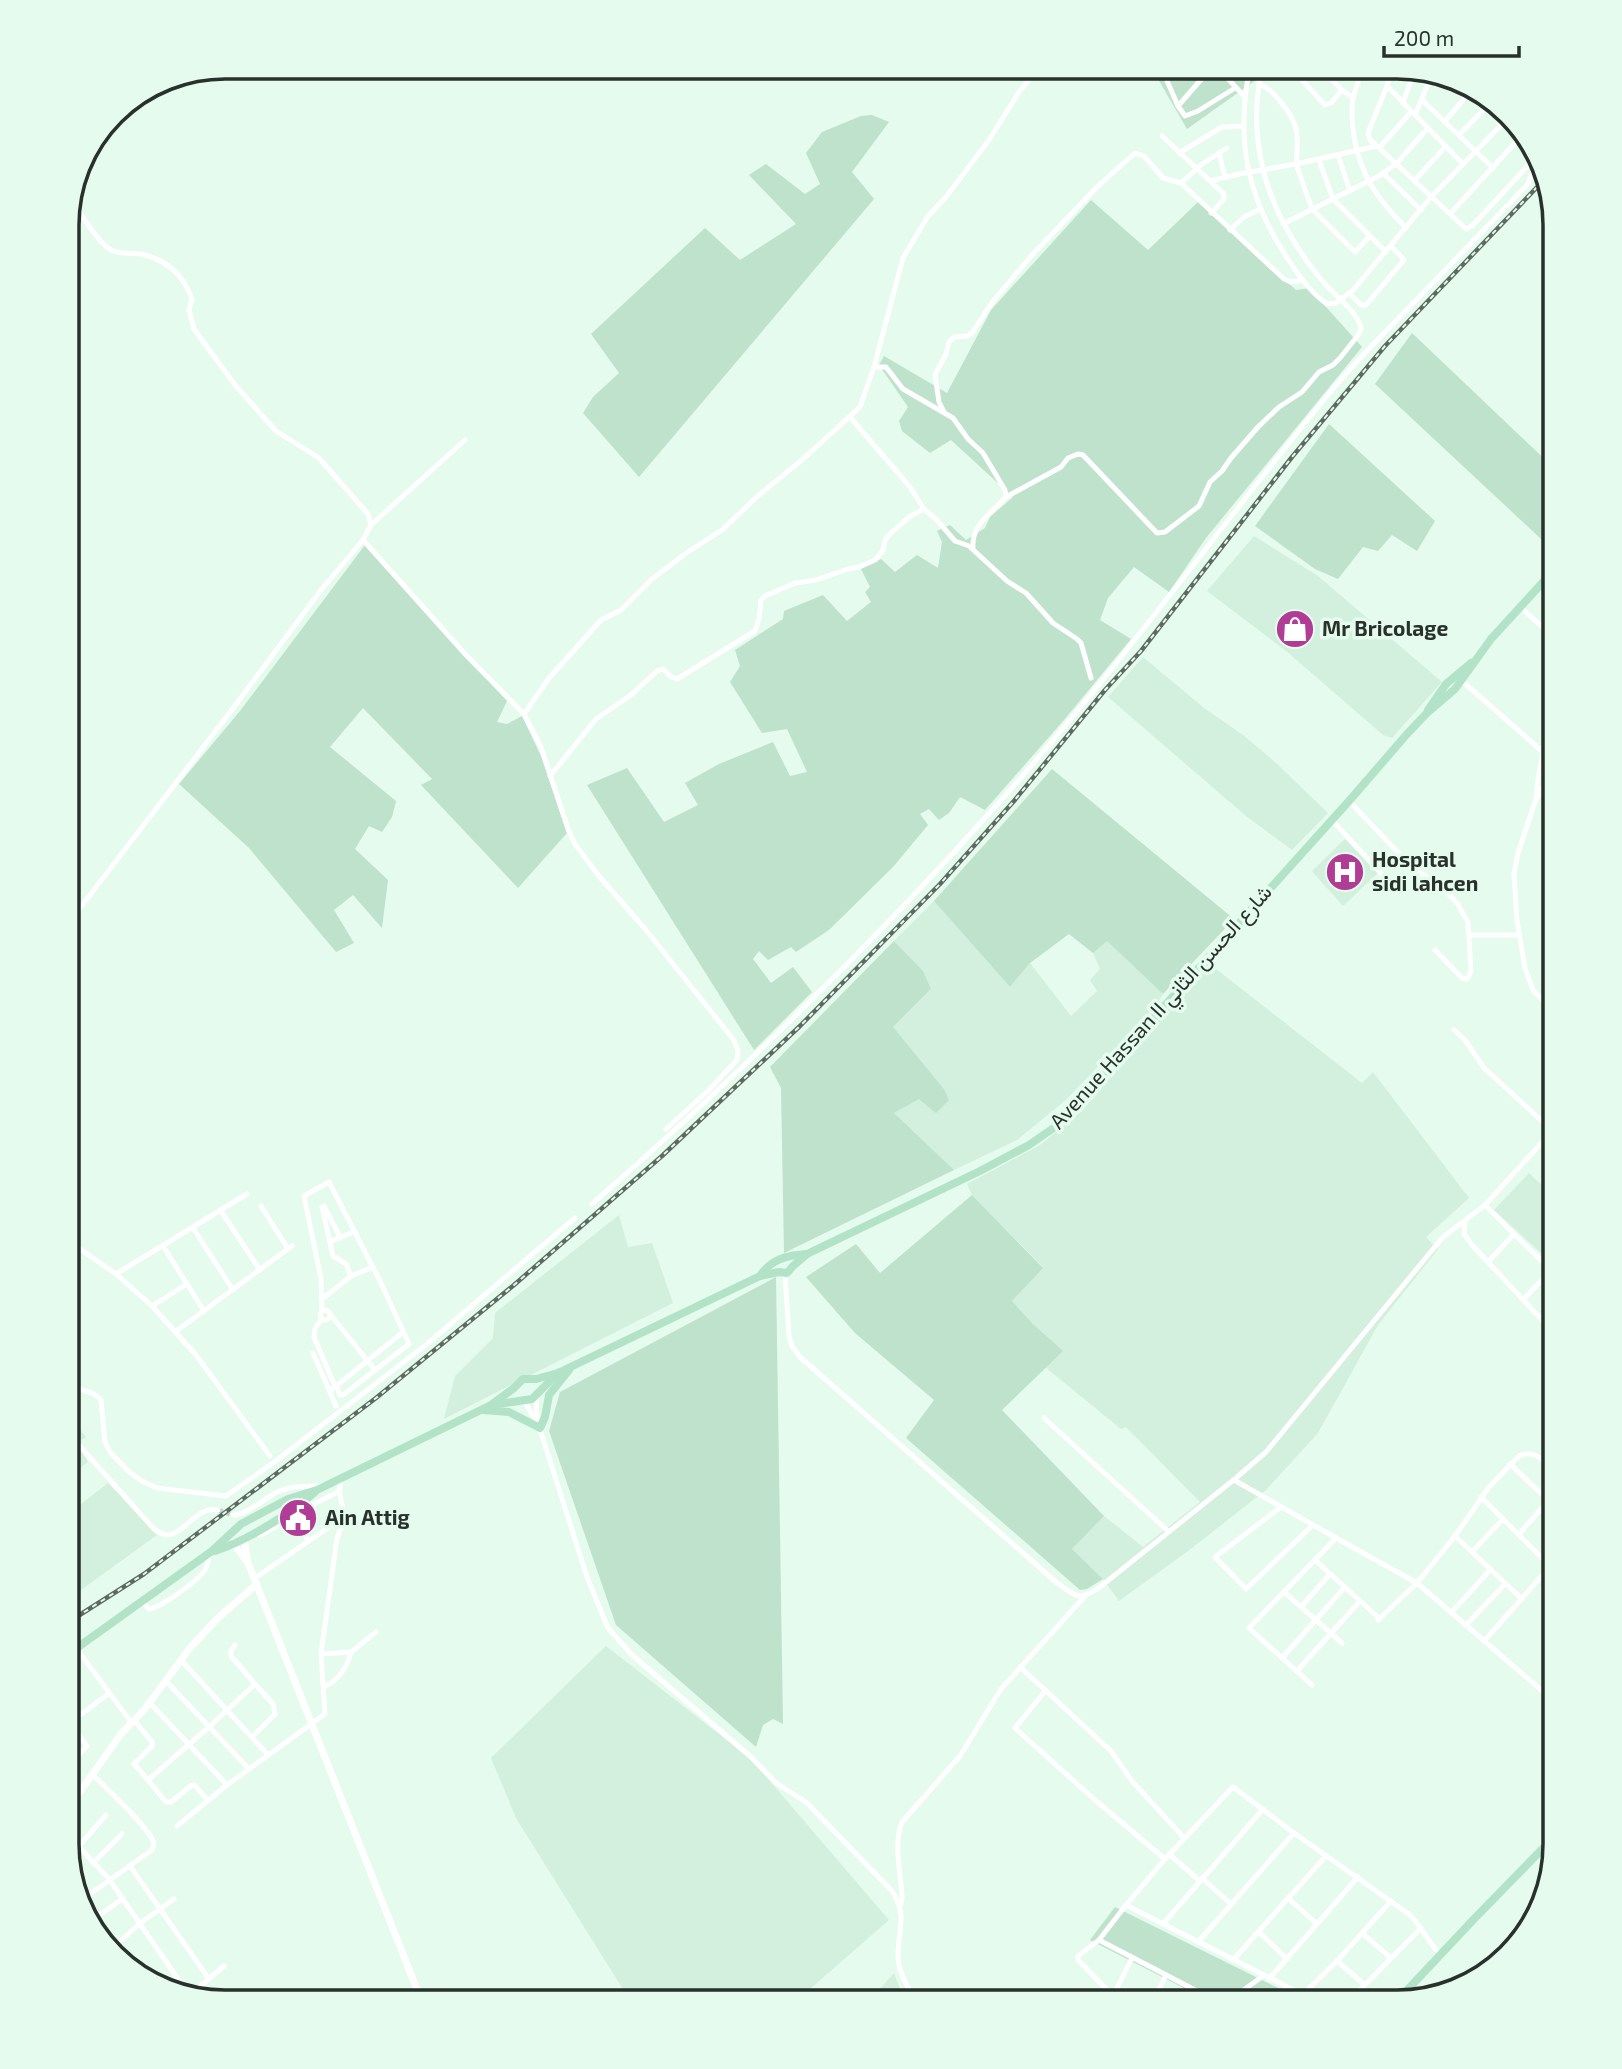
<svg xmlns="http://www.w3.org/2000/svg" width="1622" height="2069" font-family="'Exo 2',Vazirmatn,sans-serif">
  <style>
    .built { fill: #d3efdd }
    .green { fill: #bee2cc }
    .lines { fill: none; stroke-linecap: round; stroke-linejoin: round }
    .street-tunnel { stroke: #bfd3c6; stroke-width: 5; stroke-dasharray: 5 2.5; stroke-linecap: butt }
    .street { stroke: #fff; stroke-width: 5 }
    .secondary { stroke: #fff; stroke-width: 7 }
    .primary { stroke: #b2e3c8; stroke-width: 8 }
    .rail-casing { stroke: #5d6a61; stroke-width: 4.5 }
    .rail { stroke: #e5fbed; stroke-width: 2; stroke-dasharray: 5; stroke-linecap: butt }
    .labels { text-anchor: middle; stroke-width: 7; stroke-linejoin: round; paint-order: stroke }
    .poi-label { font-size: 21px; font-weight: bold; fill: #28312b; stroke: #e5fbed; text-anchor: start }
    .street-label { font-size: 21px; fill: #28312b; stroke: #e5fbed }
    .rim { fill: none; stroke: #28312b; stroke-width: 3.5 }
  </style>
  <rect width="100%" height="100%" fill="#e5fbed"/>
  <g class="built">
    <path d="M1254,536L1318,576L1442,682L1392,738L1383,735L1285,650L1207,591Z"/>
    <path d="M1143,657L1204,708L1243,735L1276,763L1328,813L1292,850L1246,816L1108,697Z"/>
    <path d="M1345,839L1378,873L1343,906L1312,871Z"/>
    <path d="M934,901L1010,987L1030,963L1071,1016L1097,991L1090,980L1100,969L1093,953L1107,941L1163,994L1156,1005L1067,1099L1017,1140L954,1170L894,1113L919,1099L949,1100L944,1089L893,1027L931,989L923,971L894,941Z"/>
    <path d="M1207,962L1362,1083L1373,1072L1469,1198L1426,1237L1438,1249L1378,1325L1318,1433L1266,1490L1188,1551L1119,1601L1103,1579L1072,1549L1104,1516L1143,1547L1200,1502L1126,1427L1121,1429L1045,1367L1062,1351L1033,1324L1012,1301L1043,1267L972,1195L967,1184L1040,1145L1082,1111Z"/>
    <path d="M1529,1173L1555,1198V1263L1554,1265L1494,1210Z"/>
    <path d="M619,1215L628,1247L652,1243L673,1303L444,1419L455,1376L493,1338L495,1313Z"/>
    <path d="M67,1414L86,1437L76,1443L88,1462L67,1477Z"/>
    <path d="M108,1483L157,1535L67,1600V1490L81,1504Z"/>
    <path d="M606,1646L751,1759L889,1920L795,2002H631L516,1818L491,1758Z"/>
    <path d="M894,1973L905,2002H868Z"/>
  </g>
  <g class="green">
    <path d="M1151,67H1274L1187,129Z"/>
    <path d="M872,115L889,122L852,172L874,199L639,477L583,413L593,397L619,373L591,334L705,228L740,260L796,224L749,175L766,164L805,194L820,184L806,153L822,132L861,116Z"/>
    <path d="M1091,200L1148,250L1198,202L1296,290L1309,288L1362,347L1206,538L1169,592L1134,567L1108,598L1100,620L1131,639L1064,720L985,810L960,797L949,813L939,820L929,809L920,814L928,825L893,867L829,930L796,952L791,947L768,960L759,951L753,959L771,983L793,967L812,992L754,1050L587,785L627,768L664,822L698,805L685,783L719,764L773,742L790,776L807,772L787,729L762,733L730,682L740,666L735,650L783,619L784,611L823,595L847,621L871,602L865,592L870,587L861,569L881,559L895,572L917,555L938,568L942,542L937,531L950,525L966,540L985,528L990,517L1013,497L951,440L930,453L902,431L899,421L908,407L879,365L884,356L947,393L991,310Z"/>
    <path d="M1412,333L1555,469V552L1375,384Z"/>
    <path d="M1329,424L1435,521L1417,551L1392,535L1378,551L1363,547L1338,579L1315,569L1255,526Z"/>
    <path d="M365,545L507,701L497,722L507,724L522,716L541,756L567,833L518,888L421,785L432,779L363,708L330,747L396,801L392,817L382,832L369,826L355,849L388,880L382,928L353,895L334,910L354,943L336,952L249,848L179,784L240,711Z"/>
    <path d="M1052,769L1234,919L1163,994L1107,941L1093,953L1069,934L1030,963L1010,987L934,901Z"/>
    <path d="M894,941L923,971L931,989L893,1027L944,1089L949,1100L936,1113L919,1099L894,1113L954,1170L784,1253L781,1088L770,1067Z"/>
    <path d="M972,1195L1043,1268L1012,1301L1033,1324L1063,1351L1002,1410L1104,1516L1072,1549L1103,1579L1087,1589L1080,1590L906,1438L934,1400L855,1333L806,1277L856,1244L880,1273Z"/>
    <path d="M776,1277L783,1724L773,1719L763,1725L756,1747L616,1625L549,1431L560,1392Z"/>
    <path d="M1115,1907L1306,2002H1211L1090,1940Z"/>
  </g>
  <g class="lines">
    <path class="street-tunnel" d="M218,1510L233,1515"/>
    <g class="street">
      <path d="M1161,67L1178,106L1185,116L1198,111L1235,88"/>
      <path d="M1189,67L1200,80"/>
      <path d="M1217,67L1245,97"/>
      <path d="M1250,67C1235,139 1247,198 1288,259C1298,275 1311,293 1327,304L1336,303L1353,290L1432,196L1508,118"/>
      <path d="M1319,67L1342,90L1353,98"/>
      <path d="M1363,67C1360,77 1356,87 1353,98C1351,110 1352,123 1354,136C1360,176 1378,199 1406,228"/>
      <path d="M1390,67L1477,89"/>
      <path d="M1392,68L1387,86L1463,164"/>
      <path d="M1293,70L1325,105L1331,103L1342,90"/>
      <path d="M1287,75L1297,67"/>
      <path d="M1259,84L1263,67"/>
      <path d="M1422,100L1493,168"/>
      <path d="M1403,103L1413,74"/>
      <path d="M1178,106L1212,67"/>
      <path d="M1415,115L1431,77"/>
      <path d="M1445,121L1470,92"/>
      <path d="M1459,135L1491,102"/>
      <path d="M1162,136L1224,194V199L1211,213"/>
      <path d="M1377,146L1370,140L1368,133L1387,86"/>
      <path d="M1379,148L1411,112"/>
      <path d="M1179,153L1222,127L1244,126"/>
      <path d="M1219,153L1225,177"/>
      <path d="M1338,155L1350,191"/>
      <path d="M1319,160L1333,199L1386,252"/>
      <path d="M1383,173L1421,210"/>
      <path d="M1210,181L1239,174L1296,164L1312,209L1355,252L1370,236"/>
      <path d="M1414,181L1446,146"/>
      <path d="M1181,183L1202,164L1227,148"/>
      <path d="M1450,214L1524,133"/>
      <path d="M1283,224L1379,176L1396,164L1428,128"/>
      <path d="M1230,230L1244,217L1260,209"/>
      <path d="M1349,293L1361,305H1366L1404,260L1391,246"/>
      <path d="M874,367H886L903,389L953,418L968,439L983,453L1005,490L1006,497C992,513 971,524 973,548"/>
      <path d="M944,412L939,402L935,375L946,354L949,342L954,337L967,336L972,333L993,301L1032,255L1098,186L1135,153L1144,156L1163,178L1181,183L1284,279L1291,282L1303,280"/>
      <path d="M850,417L910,487L924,509"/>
      <path d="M1006,497L1061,467L1068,458L1078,454L1083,455L1157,533L1165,532L1199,506L1210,482L1222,471L1231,458L1258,427L1279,407L1302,392L1319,372L1333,365L1340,358L1359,334L1361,328C1358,313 1335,295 1324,283C1276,226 1248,159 1259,84C1268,87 1274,94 1280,101C1299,123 1299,136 1296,164L1377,146L1466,229L1472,226L1535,158"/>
      <path d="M371,525L465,440"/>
      <path d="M363,540L466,655L524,714L541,747L568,829L575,844L598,875L646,930L733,1039L738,1050L737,1060L709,1090L666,1129"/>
      <path d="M1520,607L1555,638"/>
      <path d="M1462,681L1544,753"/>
      <path d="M524,714L549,678L601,620L621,610L652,579L685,554L722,530L760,494L802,460L860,407L874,367L903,258L928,216L946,197L989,140L1019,92L1040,67"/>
      <path d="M550,776L596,719L631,695L657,671L663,669L671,677L677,679L755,631L759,619L761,600L765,596L795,583L816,580L848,569L859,567L875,560L883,551L885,540L890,534L909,517L924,509L936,519L955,541L969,546L1007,581L1026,593L1053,623L1077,639L1081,643L1091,678"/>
      <path d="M1543,788L1555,781"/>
      <path d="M1536,799C1537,782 1543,738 1555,729"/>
      <path d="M1349,801L1409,864L1420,873L1438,883L1458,904"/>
      <path d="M1332,820L1396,890"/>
      <path d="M67,925L234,707L321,590L363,540L371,525L368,514L319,458L276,431L235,385L194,329L189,310L192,299C183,274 167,260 141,254C132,253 122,254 113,251C99,245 81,213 71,200"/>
      <path d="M1470,935H1518"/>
      <path d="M1435,950L1462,978L1467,979L1471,972L1468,922L1459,907"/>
      <path d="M1555,1014L1533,990L1525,968L1517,921L1514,874L1518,853L1535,802L1545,783L1555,743"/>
      <path d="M1454,1030L1465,1040L1484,1068L1555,1133"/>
      <path d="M1555,1192L1552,1187L1555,1183"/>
      <path d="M592,1204C737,1077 875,942 1003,798C1119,668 1220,526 1331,391C1361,355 1394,323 1426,290C1460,255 1494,219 1528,184L1532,173L1538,166"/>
      <path d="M1485,1205L1514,1234"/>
      <path d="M261,1206L288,1249"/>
      <path d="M221,1211L260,1270"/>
      <path d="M1465,1221L1464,1234L1473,1246L1555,1334"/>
      <path d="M193,1228L233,1290"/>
      <path d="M340,1237L324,1206L322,1207L333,1256L346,1264L351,1276"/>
      <path d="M67,1240L116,1274L152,1306L196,1355L270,1456"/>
      <path d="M330,1242L355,1231"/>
      <path d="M163,1246L204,1311"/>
      <path d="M1488,1262L1514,1234L1551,1270"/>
      <path d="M116,1274L247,1194"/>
      <path d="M785,1274L789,1336L792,1346L800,1357L1056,1582C1075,1596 1079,1602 1100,1587L1236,1478L1266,1452L1443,1237L1485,1205L1555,1128"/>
      <path d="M321,1300L351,1276L373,1267"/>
      <path d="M1523,1300L1555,1266"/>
      <path d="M152,1306L187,1284"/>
      <circle cx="325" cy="1315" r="5"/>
      <path d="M322,1312L321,1279L304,1196L329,1182L380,1281L409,1344L343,1395H340L336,1385"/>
      <path d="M330,1314L375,1370"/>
      <path d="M322,1319L315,1328L314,1337L335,1386"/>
      <path d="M175,1332L292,1246"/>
      <path d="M313,1353L336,1406"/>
      <path d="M67,1383C78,1392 92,1389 101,1400L105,1442L110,1452L128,1471L142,1481L157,1488L226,1496L273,1463L427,1344L575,1218"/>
      <path d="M330,1391L403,1332"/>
      <path d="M536,1395L537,1420L587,1577L608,1628L632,1655L751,1757L776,1783L806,1802L892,1891C908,1916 898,1929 898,1956C898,1972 909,1988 915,2002"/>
      <path d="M524,1400L531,1413L537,1420"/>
      <path d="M1044,1418L1168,1531"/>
      <path d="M67,1449L77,1443L154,1529C181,1550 191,1504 218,1510"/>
      <path d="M1510,1464L1549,1501"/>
      <path d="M1234,1480L1336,1538"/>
      <path d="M1481,1497L1555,1571"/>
      <path d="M1281,1507L1215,1557L1246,1589L1313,1525"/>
      <path d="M233,1515C249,1514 263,1499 277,1492C290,1486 307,1486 321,1486"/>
      <path d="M294,1517L308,1541"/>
      <path d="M252,1533L261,1535L308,1507L338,1492L340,1489V1479"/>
      <path d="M1519,1534L1555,1493"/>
      <path d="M1455,1536L1522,1599"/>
      <path d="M1472,1552L1503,1519"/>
      <path d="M1315,1560L1380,1619"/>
      <path d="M255,1578L332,1525L344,1519"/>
      <path d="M1284,1592L1342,1643"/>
      <path d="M142,1602L149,1609C160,1608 198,1581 205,1570C208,1565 208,1560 209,1554"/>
      <path d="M1301,1607L1330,1574"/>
      <path d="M1451,1613L1491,1569"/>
      <path d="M1378,1620L1417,1583L1455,1536L1489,1487L1519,1456C1534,1448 1545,1462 1555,1472"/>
      <path d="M1466,1625L1505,1584"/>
      <path d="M1484,1641L1555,1561"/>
      <path d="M76,1648L131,1722"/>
      <path d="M321,1654L351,1652L376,1632"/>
      <path d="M1282,1658L1345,1587"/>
      <path d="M181,1660L268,1755"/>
      <path d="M67,1667L82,1656"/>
      <path d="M1020,1667L1111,1751L1132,1781L1184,1838"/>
      <path d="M1297,1671L1360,1601"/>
      <path d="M165,1680L249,1769"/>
      <path d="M1312,1685L1249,1628L1336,1538L1417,1583L1555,1702"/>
      <path d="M324,1687C339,1680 347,1668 351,1652"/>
      <path d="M1046,1690L1015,1728L1095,1800L1165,1859"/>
      <path d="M150,1703L227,1785"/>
      <path d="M134,1720L152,1742V1746L134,1764L148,1780L209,1727L255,1684L231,1656V1651L235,1645"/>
      <path d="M67,1725L108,1694"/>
      <path d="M252,1737L275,1714L273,1704L255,1684"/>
      <path d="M67,1760L72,1762L87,1746L70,1722"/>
      <path d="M148,1780L166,1802H171L192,1785H194L208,1800"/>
      <path d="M177,1826L227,1785L325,1714L321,1654L337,1538L345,1518L339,1491"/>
      <path d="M67,1834L109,1879L187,1992"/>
      <path d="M78,1847L106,1815"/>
      <path d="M1169,1854L1200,1881"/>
      <path d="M93,1863L122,1834"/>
      <path d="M130,1866L209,1979"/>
      <path d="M1202,1878L1231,1904"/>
      <path d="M1288,1898L1317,1924"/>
      <path d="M83,1899L152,1850L154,1843C148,1826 106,1788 92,1774"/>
      <path d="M901,1904L902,1897C901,1874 893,1844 902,1822L960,1756L1001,1689L1085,1596"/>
      <path d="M1126,1905L1099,1940L1218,2002"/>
      <path d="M90,1922L122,1899"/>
      <path d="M1163,1924L1263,1809"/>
      <path d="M1259,1932L1287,1959"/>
      <path d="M1362,1933L1391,1958"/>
      <path d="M1099,1940L1078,1956V1960L1119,2002"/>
      <path d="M1198,1942L1294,1833"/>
      <path d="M115,1946L125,1962"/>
      <path d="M112,1949L139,1924L174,1899"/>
      <path d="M1233,1960L1326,1856"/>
      <path d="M1337,1961L1365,1985"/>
      <path d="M1269,1979L1358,1877"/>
      <path d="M191,1994L224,1966"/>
      <path d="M1113,1996L1132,1958"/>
      <path d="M1153,2002L1166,1975"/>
      <path d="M1227,2002L1263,1976"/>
      <path d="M1295,2002L1337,1961L1391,1901"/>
      <path d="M1317,2002L1126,1905L1165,1859L1233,1787L1294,1833L1410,1915C1422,1927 1428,1942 1440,1954"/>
      <path d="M1348,2002L1421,1928"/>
    </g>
    <g class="secondary">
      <path d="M244,1538L248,1563L422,2002"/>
      <path d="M233,1543L248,1563"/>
      <path d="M67,1810L121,1734L144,1710L190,1648L218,1618L257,1584"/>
    </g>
    <g class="primary">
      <path d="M1428,710L1446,684L1471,663"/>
      <path d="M760,1276C771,1259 788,1255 807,1254"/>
      <path d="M492,1405L532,1399L558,1373"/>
      <path d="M483,1410L509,1412L540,1428L545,1417L549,1395L569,1370"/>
      <path d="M215,1551C246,1541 290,1514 315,1492"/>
      <path d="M67,1655L212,1551L241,1524L288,1499L317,1490L491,1405L514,1388L523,1379H536L558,1373L760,1276L779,1272L787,1273L793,1266L807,1254L980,1171L1029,1145L1055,1127L1080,1102L1150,1022L1349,801L1407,734L1427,713L1455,689L1491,639L1555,569"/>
      <path d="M1396,2002L1474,1919L1555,1836"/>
    </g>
    <g class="rail-casing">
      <path id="rail" d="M67,1623L144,1574L376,1398L514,1285L662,1156L800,1026L940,884L1014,801L1105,690L1141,651L1292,457L1385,346L1542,182"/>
    </g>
    <use href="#rail" class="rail"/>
  </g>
  <defs>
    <g id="shop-disc" transform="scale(2.0125)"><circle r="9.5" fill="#b13c95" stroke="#e5fbed"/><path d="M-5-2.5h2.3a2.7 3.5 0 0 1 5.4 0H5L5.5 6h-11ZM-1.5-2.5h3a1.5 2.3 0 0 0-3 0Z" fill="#fff"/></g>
    <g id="hospital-disc" transform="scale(2.0125)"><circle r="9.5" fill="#b13c95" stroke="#e5fbed"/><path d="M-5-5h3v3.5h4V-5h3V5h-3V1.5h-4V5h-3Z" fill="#fff"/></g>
    <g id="civic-disc" transform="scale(2.0125)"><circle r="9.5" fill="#b13c95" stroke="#e5fbed"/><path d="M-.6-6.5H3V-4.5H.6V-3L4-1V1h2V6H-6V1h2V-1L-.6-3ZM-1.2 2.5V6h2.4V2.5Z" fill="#fff"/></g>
  </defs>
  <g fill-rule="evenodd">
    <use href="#shop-disc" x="1295" y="629"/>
    <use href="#hospital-disc" x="1345" y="872"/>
    <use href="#civic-disc" x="298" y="1518"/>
  </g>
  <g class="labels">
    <g class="poi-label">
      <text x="1322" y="636">Mr Bricolage</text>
      <text x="1372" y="867">Hospital<tspan x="1372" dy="24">sidi lahcen</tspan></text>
      <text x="325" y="1525">Ain Attig</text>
    </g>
    <g class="street-label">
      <text transform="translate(1161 1007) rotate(-48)" y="7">Avenue Hassan II شارع الحسن الثاني</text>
    </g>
  </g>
  <path d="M0 0H1622V2069H0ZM225 79H1397A146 146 0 0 1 1543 225V1844A146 146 0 0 1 1397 1990H225A146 146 0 0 1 79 1844V225A146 146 0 0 1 225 79Z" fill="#e5fbed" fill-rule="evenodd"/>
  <path class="rim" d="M225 79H1397A146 146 0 0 1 1543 225V1844A146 146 0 0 1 1397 1990H225A146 146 0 0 1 79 1844V225A146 146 0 0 1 225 79Z"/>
  <path d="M1384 46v10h135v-10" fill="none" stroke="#28312b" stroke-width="3.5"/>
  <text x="1394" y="46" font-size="21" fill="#28312b" stroke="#e5fbed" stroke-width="5" paint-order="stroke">200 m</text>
</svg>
